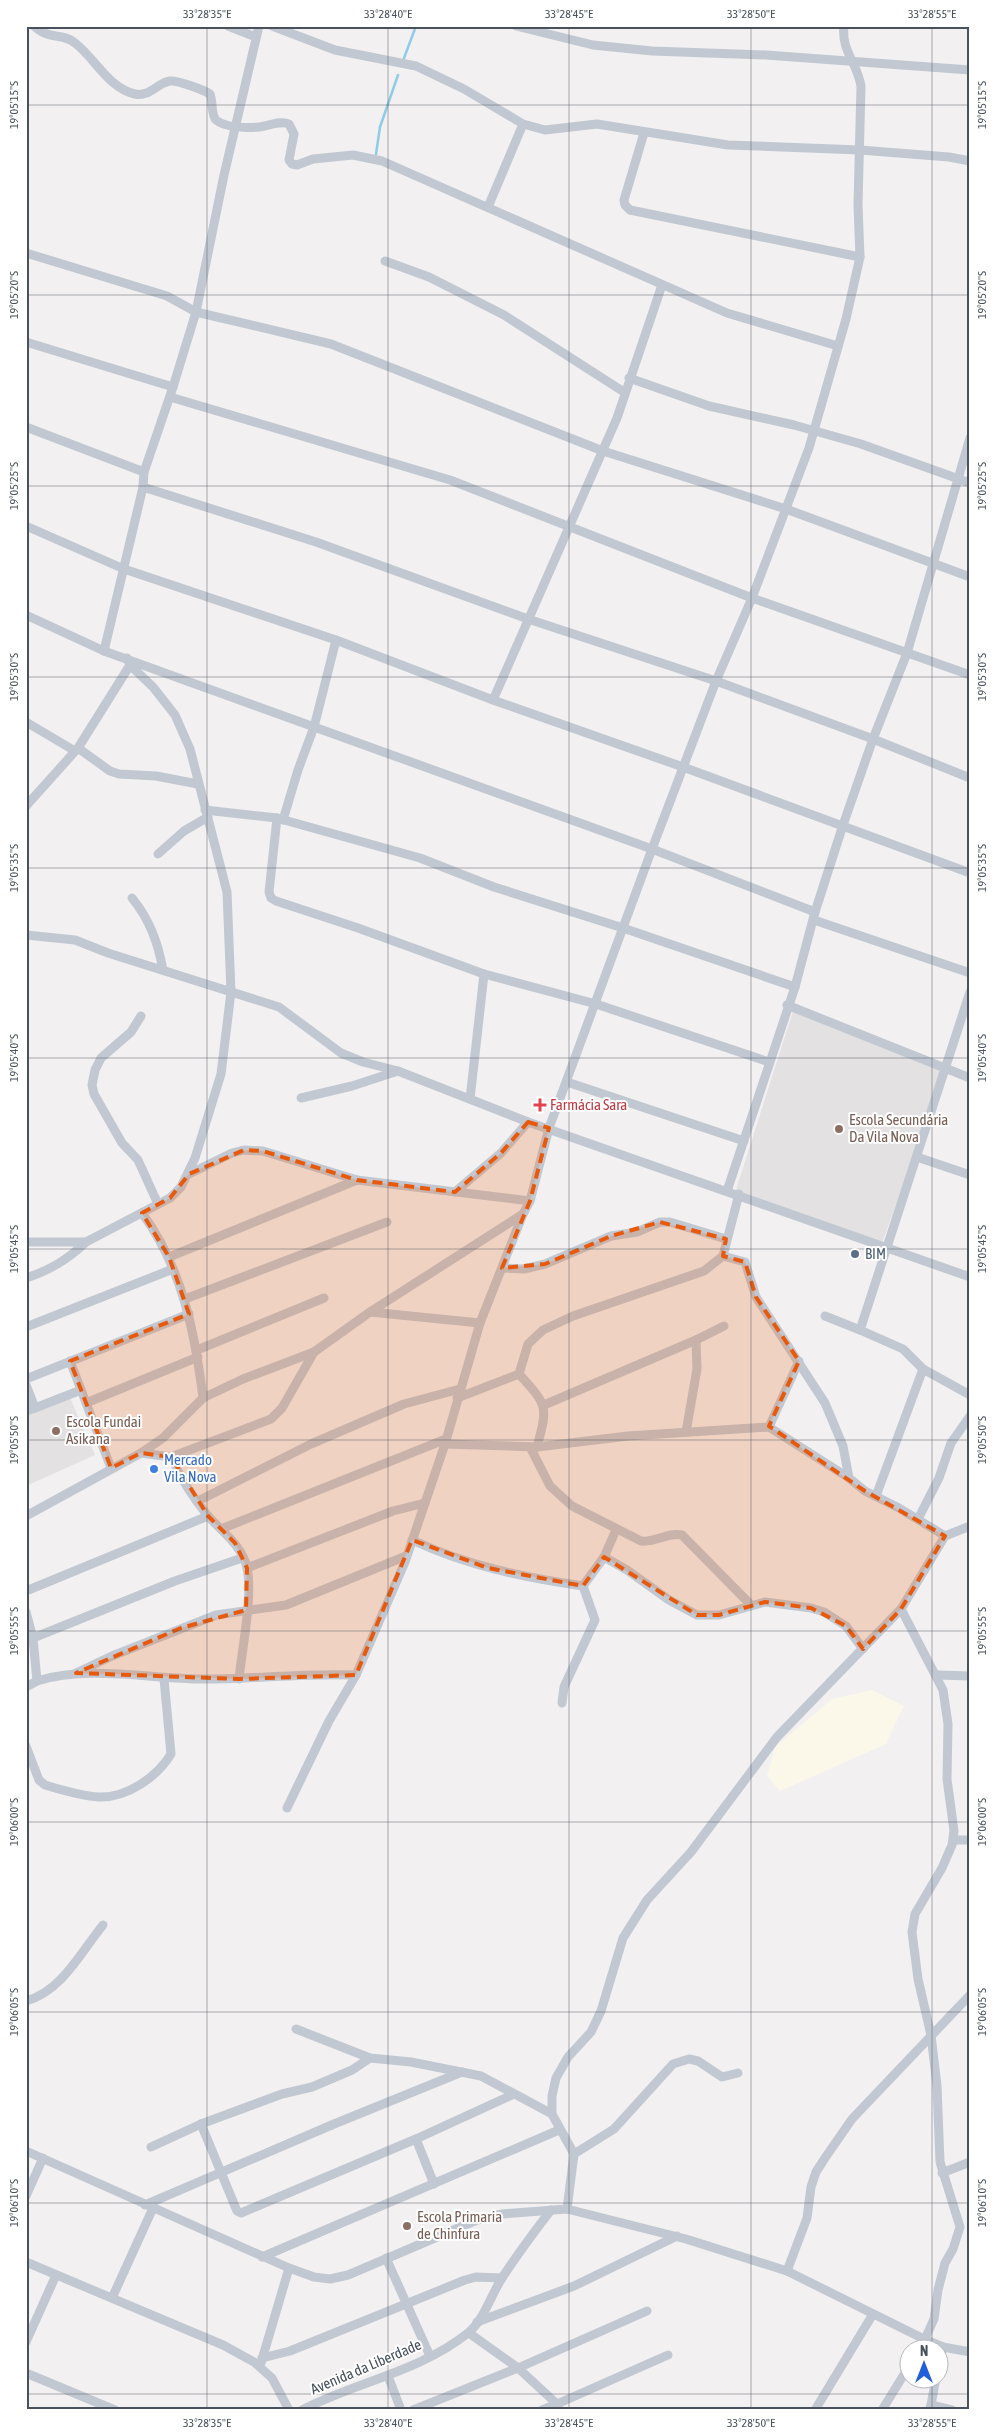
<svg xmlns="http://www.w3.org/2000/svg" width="996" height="2436" font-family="'Asap Condensed',sans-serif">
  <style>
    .commercial { fill: #fbf8ea }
    .education { fill: #e3e1e1 }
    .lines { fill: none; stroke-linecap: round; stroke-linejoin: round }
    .stream { stroke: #8fcce8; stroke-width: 2.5 }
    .minor { stroke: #c1c8d1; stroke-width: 9 }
    .marked { fill: #e8590c; fill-opacity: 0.2; stroke: #e8590c; stroke-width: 4; stroke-dasharray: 10 6; stroke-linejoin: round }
    .ticks { fill: none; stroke: #48515c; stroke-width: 1; stroke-opacity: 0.45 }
    .health-dot { fill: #e0444e; stroke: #fff; stroke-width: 2 }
    .education-dot { fill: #8d6e63; stroke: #fff; stroke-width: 2 }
    .service-dot { fill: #5c6f8a; stroke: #fff; stroke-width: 2 }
    .shop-dot { fill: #3f7fe0; stroke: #fff; stroke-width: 2 }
    .labels { text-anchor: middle; stroke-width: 4; stroke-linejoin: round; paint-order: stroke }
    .health-label { font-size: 15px; fill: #be3a42; stroke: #fff; text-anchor: start }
    .education-label { font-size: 15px; fill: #785e54; stroke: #fff; text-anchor: start }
    .service-label { font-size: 15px; fill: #4e5e75; stroke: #fff; text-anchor: start }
    .shop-label { font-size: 15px; fill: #366cbe; stroke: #fff; text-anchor: start }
    .street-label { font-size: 15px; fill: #48515c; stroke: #fff }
    .neatline { fill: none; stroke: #48515c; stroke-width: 2 }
    .ticks-label { font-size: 12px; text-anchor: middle; fill: #48515c }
  </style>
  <rect width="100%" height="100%" fill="#f2f0f0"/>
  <path class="commercial" d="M872,1690L904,1706L886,1744L780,1791L767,1776L775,1747L832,1699Z"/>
  <g class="education">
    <path d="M793,1011L947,1066L882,1243L735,1193Z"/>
    <path d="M67,1391L95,1455L26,1486V1408Z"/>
  </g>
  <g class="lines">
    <g class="stream">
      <path d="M404,58L416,26"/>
      <path d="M376,154L380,127L398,75"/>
    </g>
    <g class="minor">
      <path d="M34,26C50,41 62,32 75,43C95,58 108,88 135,94C150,97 157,83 170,81C177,80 204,90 210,94C213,101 211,115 216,120C225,128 248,128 259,127C269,126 280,120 289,124L294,134L289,160L292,164L297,165L313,159L353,155L382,161L727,313L838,346"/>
      <path d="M228,26L256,37"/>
      <path d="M259,26L224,175L196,312L173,387L144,472L143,487L104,651L652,849L815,912"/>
      <path d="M272,26L335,50L416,66L464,89L523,124"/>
      <path d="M516,26L593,45L652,51L766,55L970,70"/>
      <path d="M644,133L624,200L625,205L630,210L860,257"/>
      <path d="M488,207L523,124L545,130L597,124L728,145L860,150L949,157L970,161"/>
      <path d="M26,253L167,296L196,312L331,344L603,451L786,509L970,577"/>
      <path d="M385,261L429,277L504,315L624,392"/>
      <path d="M26,342L173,387"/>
      <path d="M629,378L709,406L794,425L861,444L970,483"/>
      <path d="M170,397L450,480L752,598L970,675"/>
      <path d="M26,427L144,472"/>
      <path d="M143,487L316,542L528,619L716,681L873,739L970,778"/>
      <path d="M26,526L124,569L336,640L493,700L683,767L970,873"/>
      <path d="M26,615L104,651"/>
      <path d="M493,700L617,418L662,285"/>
      <path d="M26,722L75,751"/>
      <path d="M78,748L110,771L119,774L156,776L198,784"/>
      <path d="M26,806L78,748L130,665"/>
      <path d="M205,810L277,818L420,858L494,887L623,928L795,987"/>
      <path d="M277,818L269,892L271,898L276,901L358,928L484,974L596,1004L769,1062"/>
      <path d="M283,820L298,770L314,727L336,640"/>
      <path d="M158,854L184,831L208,817"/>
      <path d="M132,898C150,920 158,943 163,970"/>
      <path d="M814,920L970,973"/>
      <path d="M26,935L75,940L108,953L279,1007L341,1053L363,1062L398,1071L528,1122L970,1277"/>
      <path d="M787,1005L970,1078"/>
      <path d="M141,1016L131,1032L101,1058L95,1070L92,1085L94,1094L122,1143L138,1160L158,1204"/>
      <path d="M567,1082L744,1141"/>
      <path d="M301,1098L352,1086L398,1071"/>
      <path d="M470,1099L484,974"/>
      <path d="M917,1157L970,1175"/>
      <path d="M189,1174L232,1153L244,1150L263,1151L357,1180L530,1201"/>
      <path d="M727,1191L795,987L815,912L843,825L873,739L907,653L970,438"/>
      <path d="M455,1192L501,1153L528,1122"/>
      <path d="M739,1194L723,1256L745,1262L756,1297L825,1403L843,1446L849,1478L865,1491L899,1508L945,1536L970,1526"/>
      <path d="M142,1213C182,1267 195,1333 203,1398"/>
      <path d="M26,1242H86L170,1198L181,1187L195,1158L221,1074L231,992L227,892L190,749L175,715L153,687L130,665L127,658"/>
      <path d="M169,1257L357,1180"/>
      <path d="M502,1268L524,1269L545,1264L611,1236L637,1232L660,1222H670L726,1239"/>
      <path d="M26,1278C50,1270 67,1260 86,1242"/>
      <path d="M185,1299L387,1222"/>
      <path d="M370,1312L480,1323"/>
      <path d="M825,1316L860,1330"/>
      <path d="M26,1327L173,1269"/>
      <path d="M197,1350L324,1298"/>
      <path d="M70,1361L111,1468"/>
      <path d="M923,1369L970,1395"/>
      <path d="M519,1374C548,1406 548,1406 537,1447"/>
      <path d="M26,1379L189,1314"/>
      <path d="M26,1385L35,1408L26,1411"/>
      <path d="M457,1398L519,1374L528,1344L543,1330L573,1316L704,1271L723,1256"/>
      <path d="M86,1403L198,1357"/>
      <path d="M544,1405L696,1340L724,1326"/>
      <path d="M35,1408L81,1390"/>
      <path d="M769,1427L799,1361"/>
      <path d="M686,1432L697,1369L696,1340"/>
      <path d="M445,1444L537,1447L628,1436L769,1427L849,1478"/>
      <path d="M530,1447L550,1486L572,1506L641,1541C656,1543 667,1532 682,1535L751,1605"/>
      <path d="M141,1453L171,1457L271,1419L282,1408L314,1352"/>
      <path d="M171,1457C180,1477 194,1499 208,1516C222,1532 242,1545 247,1568C253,1596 242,1649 239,1679"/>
      <path d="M876,1496L923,1369L903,1349L860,1330L970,992"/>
      <path d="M198,1501L311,1444L404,1404L460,1389"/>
      <path d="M26,1516L141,1453L163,1438L203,1398L243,1379L314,1352L370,1312L523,1214L530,1201L549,1128L652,849L716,681L752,598L809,448L846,319L860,257L858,205L861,86C857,62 841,51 844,26"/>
      <path d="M918,1519L939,1478L951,1443L970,1416"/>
      <path d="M221,1529L446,1439"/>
      <path d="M412,1540C468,1566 522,1577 583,1586"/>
      <path d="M604,1557L627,1570L669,1600L697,1615H719L765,1602L811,1608L824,1612L846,1626L863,1649"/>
      <path d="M247,1568L393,1511L425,1503"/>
      <path d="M26,1591L208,1516"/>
      <path d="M901,1609L943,1690L948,1724L947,1779L954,1831L952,1845L942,1868L915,1914L912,1932L918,1979L931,2035L937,2086L940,2162L960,2227L953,2249L945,2263L938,2290L934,2319L921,2348"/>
      <path d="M26,1612L33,1638L37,1681L26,1687"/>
      <path d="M33,1638L175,1581L242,1558"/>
      <path d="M76,1673L112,1656L216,1615L286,1605L406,1556"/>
      <path d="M937,1675L970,1676"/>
      <path d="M37,1681C88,1665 150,1679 204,1679C255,1679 306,1673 356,1675"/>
      <path d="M562,1703L564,1687L595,1620L583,1586L604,1557L616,1530"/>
      <path d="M26,1746L39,1780L45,1785C62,1790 81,1796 99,1797C127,1798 157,1777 171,1754L164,1679"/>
      <path d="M287,1808L329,1721L356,1675L405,1562L445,1444L480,1323L523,1214"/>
      <path d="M954,1840H970"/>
      <path d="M26,2001C62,1991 81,1952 103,1925"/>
      <path d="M296,2029L370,2058L411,2062L481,2076L552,2114"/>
      <path d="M201,2124L237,2211L241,2213L416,2139L514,2094"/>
      <path d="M416,2139L434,2184"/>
      <path d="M151,2147L201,2124L282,2094L312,2087L352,2070L370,2058"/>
      <path d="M26,2151L289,2268L314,2277L330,2279L348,2275L477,2220L502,2214L567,2209L686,2239L787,2271L926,2340L943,2347L970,2352"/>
      <path d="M574,2154L614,2129L673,2064L689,2059L698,2061L722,2077L738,2073"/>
      <path d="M942,2173L970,2162"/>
      <path d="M26,2196L43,2158"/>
      <path d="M145,2205L334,2124L462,2072"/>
      <path d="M567,2209L574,2154L552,2114V2096L556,2078L568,2057L591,2032L601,2011L623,1938L647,1900L691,1852L777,1737L901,1609L945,1536"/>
      <path d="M262,2257L559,2130"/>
      <path d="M386,2258L430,2356"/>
      <path d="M26,2262L223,2345L254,2362L272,2378L289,2410"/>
      <path d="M787,2271L807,2218L811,2187L816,2172L825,2158L852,2119L970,1995"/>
      <path d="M112,2298L153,2208"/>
      <path d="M477,2322L574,2286L677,2236"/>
      <path d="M469,2333L518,2368L557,2404L542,2410"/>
      <path d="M26,2342L56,2275"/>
      <path d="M262,2358L290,2351L465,2280L476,2277L502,2278"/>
      <path d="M261,2363L289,2268"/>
      <path d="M938,2368L943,2347"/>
      <path d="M26,2373L115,2410"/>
      <path d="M388,2376L401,2410"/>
      <path d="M931,2405L952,2410"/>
      <path d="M302,2410C356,2382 419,2372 468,2333C484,2320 491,2295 502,2278C517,2255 534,2232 551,2210"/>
      <path d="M413,2410L518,2368L647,2311"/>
      <path d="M559,2410L557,2404L668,2355"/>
      <path d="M815,2410L873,2314"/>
      <path d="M882,2410L908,2368"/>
      <path d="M930,2410L936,2378"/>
    </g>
  </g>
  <path class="marked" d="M528,1122L549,1128L530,1201L502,1268L545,1264L611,1236L660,1222L726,1239L723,1256L745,1262L756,1297L799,1361L769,1426L865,1491L945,1536L901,1609L863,1649L846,1626L811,1608L765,1602L719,1615H697L604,1557L583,1586L488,1568L412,1540L356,1675L239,1679L76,1673L181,1628L246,1610L247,1568L235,1543L208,1516L171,1457L141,1453L111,1468L70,1361L189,1314L169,1257L142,1213L170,1198L189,1174L244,1150L263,1151L357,1180L455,1192L501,1153Z"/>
  <path class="ticks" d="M207,26V2410M388,26V2410M569,26V2410M751,26V2410M932,26V2348M26,105H970M26,295H970M26,486H970M26,677H970M26,868H970M26,1058H970M26,1249H970M26,1440H970M26,1631H970M26,1822H970M26,2012H970M26,2203H970M932,2378V2410M26,2394H970"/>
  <path class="health-dot" d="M537.5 1097.5h5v5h5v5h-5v5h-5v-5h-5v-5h5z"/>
  <g class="education-dot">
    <circle cx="839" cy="1129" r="5"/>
    <circle cx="56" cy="1431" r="5"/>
    <circle cx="407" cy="2226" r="5"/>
  </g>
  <circle class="service-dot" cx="855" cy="1254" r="5"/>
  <circle class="shop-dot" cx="154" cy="1469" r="5"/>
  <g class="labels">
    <g class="health-label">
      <text x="550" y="1110">Farmácia Sara</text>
    </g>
    <g class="education-label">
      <text x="849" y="1125">Escola Secundária<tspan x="849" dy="17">Da Vila Nova</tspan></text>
      <text x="66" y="1427">Escola Fundai<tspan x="66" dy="17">Asikana</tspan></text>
      <text x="417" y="2222">Escola Primaria<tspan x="417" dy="17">de Chinfura</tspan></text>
    </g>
    <g class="service-label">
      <text x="865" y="1259">BIM</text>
    </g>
    <g class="shop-label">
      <text x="164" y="1465">Mercado<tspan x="164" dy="17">Vila Nova</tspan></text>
    </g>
    <g class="street-label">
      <text transform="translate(366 2367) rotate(-23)" y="5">Avenida da Liberdade</text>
    </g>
  </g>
  <rect width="996" height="2436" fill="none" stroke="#ffffff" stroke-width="55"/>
  <g transform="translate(924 2364)"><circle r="24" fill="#ffffff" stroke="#b6b9be"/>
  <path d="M0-4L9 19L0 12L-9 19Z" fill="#215edb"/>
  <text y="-8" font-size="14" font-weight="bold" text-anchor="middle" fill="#48515c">N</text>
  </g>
  <rect x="28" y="28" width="940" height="2380" class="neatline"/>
  <g class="ticks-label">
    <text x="207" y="18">33°28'35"E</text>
    <text x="388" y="18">33°28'40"E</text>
    <text x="569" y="18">33°28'45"E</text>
    <text x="751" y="18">33°28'50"E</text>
    <text x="932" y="18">33°28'55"E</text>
    <text transform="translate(14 105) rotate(-90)" y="4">19°05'15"S</text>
    <text transform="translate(982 105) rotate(-90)" y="4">19°05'15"S</text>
    <text transform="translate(14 295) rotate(-90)" y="4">19°05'20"S</text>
    <text transform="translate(982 295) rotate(-90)" y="4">19°05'20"S</text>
    <text transform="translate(14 486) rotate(-90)" y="4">19°05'25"S</text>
    <text transform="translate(982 486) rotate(-90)" y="4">19°05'25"S</text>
    <text transform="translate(14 677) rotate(-90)" y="4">19°05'30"S</text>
    <text transform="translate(982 677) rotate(-90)" y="4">19°05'30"S</text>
    <text transform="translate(14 868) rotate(-90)" y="4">19°05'35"S</text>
    <text transform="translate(982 868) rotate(-90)" y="4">19°05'35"S</text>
    <text transform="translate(14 1058) rotate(-90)" y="4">19°05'40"S</text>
    <text transform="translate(982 1058) rotate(-90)" y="4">19°05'40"S</text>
    <text transform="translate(14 1249) rotate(-90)" y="4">19°05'45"S</text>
    <text transform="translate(982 1249) rotate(-90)" y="4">19°05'45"S</text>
    <text transform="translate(14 1440) rotate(-90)" y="4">19°05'50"S</text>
    <text transform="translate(982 1440) rotate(-90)" y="4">19°05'50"S</text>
    <text transform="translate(14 1631) rotate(-90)" y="4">19°05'55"S</text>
    <text transform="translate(982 1631) rotate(-90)" y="4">19°05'55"S</text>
    <text transform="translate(14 1822) rotate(-90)" y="4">19°06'00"S</text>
    <text transform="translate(982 1822) rotate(-90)" y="4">19°06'00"S</text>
    <text transform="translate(14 2012) rotate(-90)" y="4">19°06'05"S</text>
    <text transform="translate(982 2012) rotate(-90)" y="4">19°06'05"S</text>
    <text transform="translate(14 2203) rotate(-90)" y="4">19°06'10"S</text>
    <text transform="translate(982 2203) rotate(-90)" y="4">19°06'10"S</text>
    <text x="207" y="2427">33°28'35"E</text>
    <text x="388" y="2427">33°28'40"E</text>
    <text x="569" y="2427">33°28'45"E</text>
    <text x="751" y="2427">33°28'50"E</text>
    <text x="932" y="2427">33°28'55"E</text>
  </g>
</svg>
